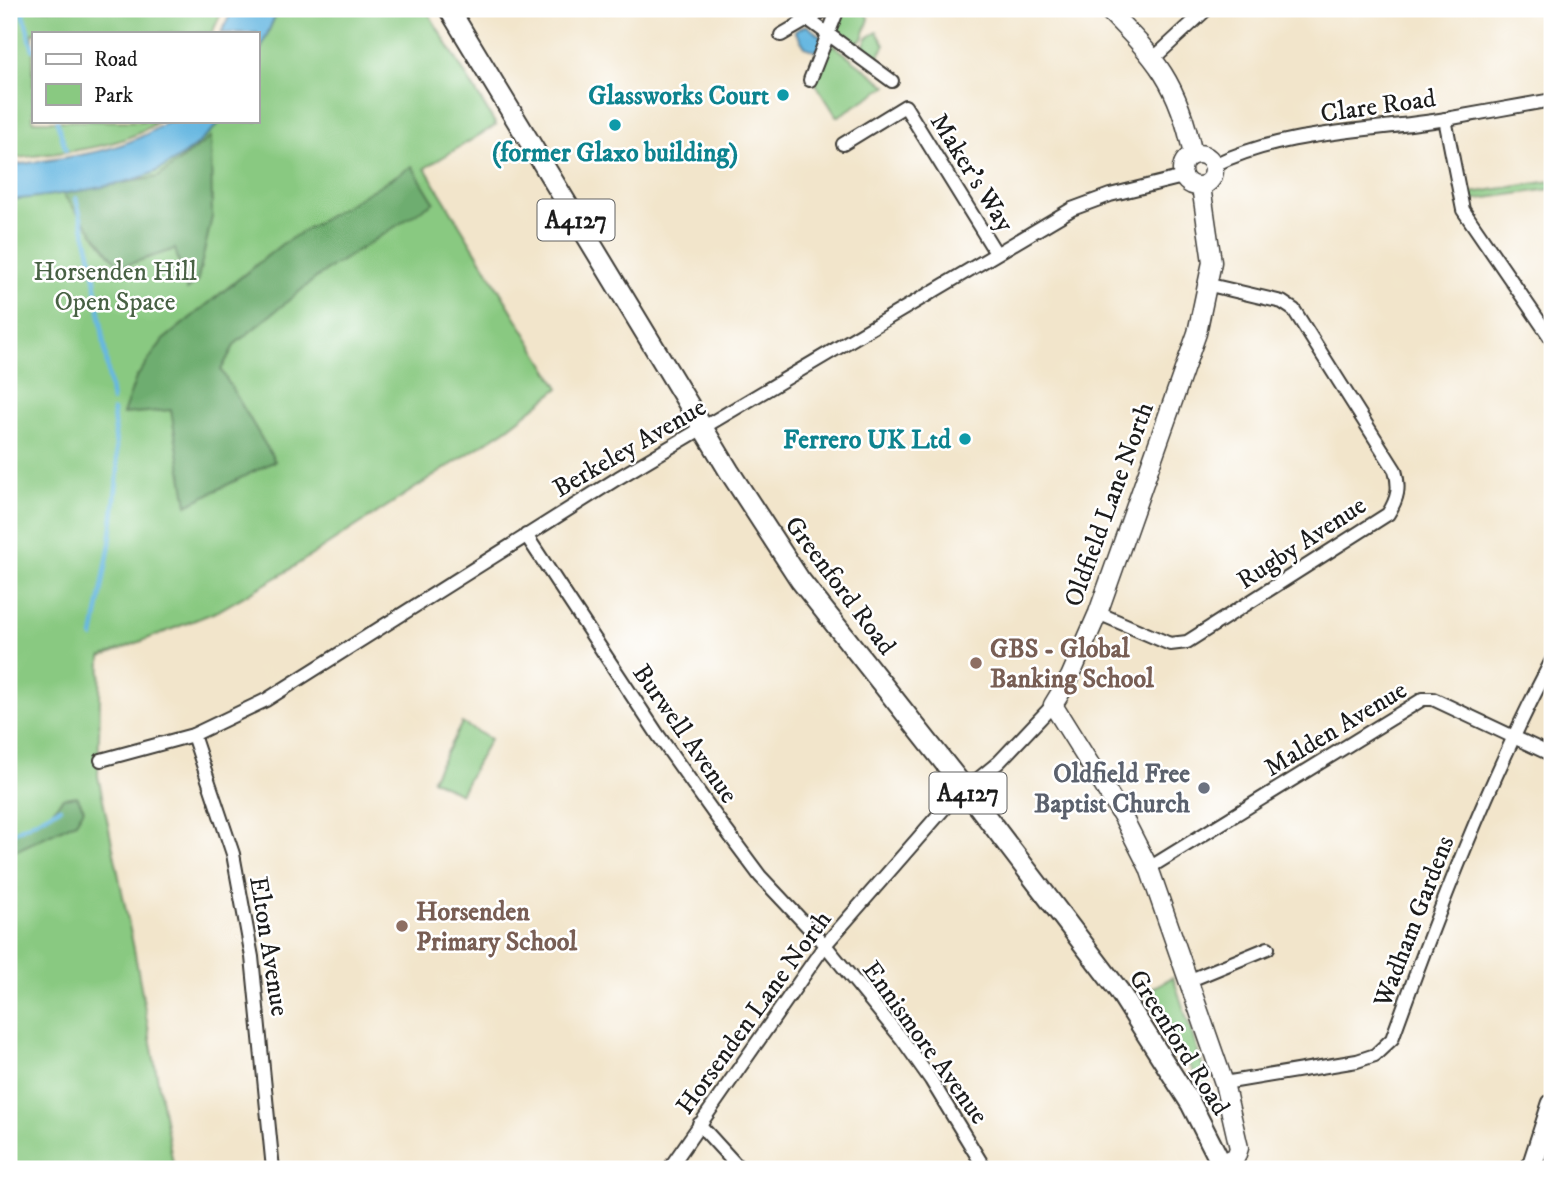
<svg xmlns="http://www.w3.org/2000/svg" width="1561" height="1178" font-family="'IM FELL DW Pica',serif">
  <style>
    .green { fill: #89c981; stroke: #52724e; stroke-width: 2 }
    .forest { fill: #6ead6f; stroke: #456446; stroke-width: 2 }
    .water { fill: #66b7e1; stroke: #416a7e; stroke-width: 2 }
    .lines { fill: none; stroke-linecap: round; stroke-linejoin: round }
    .stream { stroke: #66b7e1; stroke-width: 4.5 }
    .street-casing { stroke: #3c3a36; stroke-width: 16 }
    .secondary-casing { stroke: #3c3a36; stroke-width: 21 }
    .primary-casing { stroke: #3c3a36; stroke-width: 23 }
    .street { stroke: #fff; stroke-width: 12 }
    .secondary { stroke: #fff; stroke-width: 18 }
    .primary { stroke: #fff; stroke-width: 19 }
    .culture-dot { fill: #0f9aa8; stroke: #fff; stroke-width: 2.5 }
    .education-dot { fill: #8d6e63; stroke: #fff; stroke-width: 2.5 }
    .worship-dot { fill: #6b7280; stroke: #fff; stroke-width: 2.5 }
    .labels { text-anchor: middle; stroke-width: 5; stroke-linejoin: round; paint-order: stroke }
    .shield { fill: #fff; stroke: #606060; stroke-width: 2 }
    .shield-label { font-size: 24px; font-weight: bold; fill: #1c1c1c }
    .culture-label { font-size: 26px; font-weight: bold; fill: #0d838f; stroke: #fff; text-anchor: end }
    .street-label { font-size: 26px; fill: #1c1c1c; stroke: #fff }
    .park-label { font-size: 26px; fill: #486144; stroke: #fff }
    .education-label { font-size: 26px; font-weight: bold; fill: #785e54; stroke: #fff; text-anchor: start }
    .worship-label { font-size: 26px; font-weight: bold; fill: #5b616d; stroke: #fff; text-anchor: end }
  </style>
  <rect width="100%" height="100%" fill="#fff"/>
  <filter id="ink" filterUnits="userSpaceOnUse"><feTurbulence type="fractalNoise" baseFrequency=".0143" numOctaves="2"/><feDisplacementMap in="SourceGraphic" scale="14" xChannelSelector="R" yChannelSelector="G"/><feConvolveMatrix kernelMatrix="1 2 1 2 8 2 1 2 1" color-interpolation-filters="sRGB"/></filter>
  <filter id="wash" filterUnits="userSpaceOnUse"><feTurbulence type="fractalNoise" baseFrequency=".00686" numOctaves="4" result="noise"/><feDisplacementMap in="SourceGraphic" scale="28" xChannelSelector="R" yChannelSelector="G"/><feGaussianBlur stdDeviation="1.57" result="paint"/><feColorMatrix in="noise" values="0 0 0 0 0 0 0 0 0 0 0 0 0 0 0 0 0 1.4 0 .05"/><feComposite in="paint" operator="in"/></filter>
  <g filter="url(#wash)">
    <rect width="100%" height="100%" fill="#f2e5cb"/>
    <g class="green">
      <path d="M9,9H223L212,33H33V121H158C123,150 53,153 9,159Z"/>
      <path d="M278,9H426L496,125L425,168L559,388L508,428L281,575L218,611L101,657L98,776L134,949L174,1169H9V200L62,193L156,172L201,140L221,121H257V58Z"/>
      <path d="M850,9H863L869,19L862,39L853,45L836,32L843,12Z"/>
      <path d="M877,32L885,45L875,62L861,52L867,38Z"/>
      <path d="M831,43L887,86L837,117L814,81Z"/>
      <path d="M1552,181V189L1472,200L1470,193Z"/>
      <path d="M462,723L490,739L460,794L432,779Z"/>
      <path d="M1173,977L1210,1088L1205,1091L1145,992Z"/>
    </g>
    <g class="forest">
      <path d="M211,137L212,217L197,283L187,290L175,249L120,267L62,193L158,177Z"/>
      <path d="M412,166L434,202L321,274L235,344L221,370L275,461L187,505L171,410L123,414L136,378L163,340L282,244Z"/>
      <path d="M77,796L84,809L76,822L9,854V833L48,816L63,798Z"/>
    </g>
    <g class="water">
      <path d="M233,9H278L257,58V33H221Z"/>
      <path d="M806,25L823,38L817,52L805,47L795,31Z"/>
      <path d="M167,121H221C204,140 180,159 157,171C128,186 44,197 9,200V166C63,157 122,155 167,121Z"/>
    </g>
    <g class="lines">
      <g class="stream">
        <path d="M22,9L33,50"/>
        <path d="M57,121L66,150"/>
        <path d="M76,198L93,265L112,401"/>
        <path d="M93,637L110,544L118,471L113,411"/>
        <path d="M9,835L60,808"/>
      </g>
    </g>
  </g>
  <g filter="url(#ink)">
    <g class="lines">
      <g class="street-casing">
        <g id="street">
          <path d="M794,9L892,81"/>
          <path d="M781,35L826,9"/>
          <path d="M1154,58L1207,9"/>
          <path d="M810,80L838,9"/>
          <path d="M1445,119L1463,210L1552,340"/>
          <path d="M843,144L905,106L996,253"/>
          <path d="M1214,165C1285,130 1368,132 1446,119C1481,113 1517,106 1552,100"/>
          <path d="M526,535L658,735L725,829L760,876L825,945L902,1039L931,1080L985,1169"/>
          <path d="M1098,613L1170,644L1187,642L1388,514C1398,498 1400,488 1395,470L1294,310L1282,302L1210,285"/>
          <path d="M193,735L233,854L252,957L273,1169"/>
          <path d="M101,760L193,735L266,700L618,478L1072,209L1110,195L1183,177"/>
          <path d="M1149,868L1423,699H1433L1552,755"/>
          <path d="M1188,981L1268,948"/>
          <path d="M1224,1083L1357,1061L1375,1055L1392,1039C1439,909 1488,782 1552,660"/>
          <path d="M699,1124L740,1169"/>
          <path d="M669,1169L825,945L948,804L999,762L1053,705"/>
        </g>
      </g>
      <g class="secondary-casing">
        <g id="secondary">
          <path d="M1107,9C1157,60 1178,82 1193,155"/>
          <circle cx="1198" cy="170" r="16"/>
          <path d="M1201,186L1212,262L1197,333L1098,613L1070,677L1053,705L1123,817L1149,868L1224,1083L1239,1148L1236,1157L1221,1164"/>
        </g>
      </g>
      <g class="primary-casing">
        <g id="primary">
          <path d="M449,9L729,471L800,580L966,790L1119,991L1191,1104L1224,1169"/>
          <path d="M1531,1169L1552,1104"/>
        </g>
      </g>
      <use href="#street" class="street"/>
      <use href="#secondary" class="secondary"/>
      <use href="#primary" class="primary"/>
    </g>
  </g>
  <g class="culture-dot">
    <circle cx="783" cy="95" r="7"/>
    <circle cx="615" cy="125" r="7"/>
    <circle cx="965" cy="439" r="7"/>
  </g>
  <g class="education-dot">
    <circle cx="976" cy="663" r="7"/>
    <circle cx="402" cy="926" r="7"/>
  </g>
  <circle class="worship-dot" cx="1204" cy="788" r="7"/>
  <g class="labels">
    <g class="shield">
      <rect x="537.5" y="199.5" width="77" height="41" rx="5"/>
      <rect x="929.5" y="772.5" width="77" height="41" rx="5"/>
    </g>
    <g class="shield-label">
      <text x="576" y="228">A4127</text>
      <text x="968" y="801">A4127</text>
    </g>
    <g class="culture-label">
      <text x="769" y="104">Glassworks Court</text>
      <text x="615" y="161" text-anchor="middle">(former Glaxo building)</text>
      <text x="951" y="448">Ferrero UK Ltd</text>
    </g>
    <g class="street-label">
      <text transform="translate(1378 105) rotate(-8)" y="9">Clare Road</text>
      <text transform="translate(973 172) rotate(58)" y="9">Maker's Way</text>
      <text transform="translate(629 447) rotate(-30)" y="9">Berkeley Avenue</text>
      <text transform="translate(1108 504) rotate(-70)" y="9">Oldfield Lane North</text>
      <text transform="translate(1301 542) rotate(-33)" y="9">Rugby Avenue</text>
      <text transform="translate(841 585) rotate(53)" y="9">Greenford Road</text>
      <text transform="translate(1335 728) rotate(-31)" y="9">Malden Avenue</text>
      <text transform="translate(686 733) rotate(55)" y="9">Burwell Avenue</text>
      <text transform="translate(1413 921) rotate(-69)" y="9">Wadham Gardens</text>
      <text transform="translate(270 946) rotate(81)" y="9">Elton Avenue</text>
      <text transform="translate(753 1012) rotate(-54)" y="9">Horsenden Lane North</text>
      <text transform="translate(926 1042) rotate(54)" y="9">Ennismore Avenue</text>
      <text transform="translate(1180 1042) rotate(58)" y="9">Greenford Road</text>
    </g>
    <g class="park-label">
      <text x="115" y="280">Horsenden Hill<tspan x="115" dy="30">Open Space</tspan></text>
    </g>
    <g class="education-label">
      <text x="990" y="657">GBS - Global<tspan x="990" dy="30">Banking School</tspan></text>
      <text x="416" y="920">Horsenden<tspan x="416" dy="30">Primary School</tspan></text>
    </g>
    <g class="worship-label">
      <text x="1190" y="782">Oldfield Free<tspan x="1190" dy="30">Baptist Church</tspan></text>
    </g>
  </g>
  <rect width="1561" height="1178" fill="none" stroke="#fff" stroke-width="35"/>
  <rect x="32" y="32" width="228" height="91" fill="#ffffff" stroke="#a4a4a4" stroke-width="2"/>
  <rect x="46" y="54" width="35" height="10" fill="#ffffff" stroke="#a4a4a4" stroke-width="2"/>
  <text x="94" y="66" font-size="21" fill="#1c1c1c">Road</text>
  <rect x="46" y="84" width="35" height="21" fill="#89c981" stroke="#a4a4a4" stroke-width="2"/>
  <text x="94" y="102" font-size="21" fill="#1c1c1c">Park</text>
</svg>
